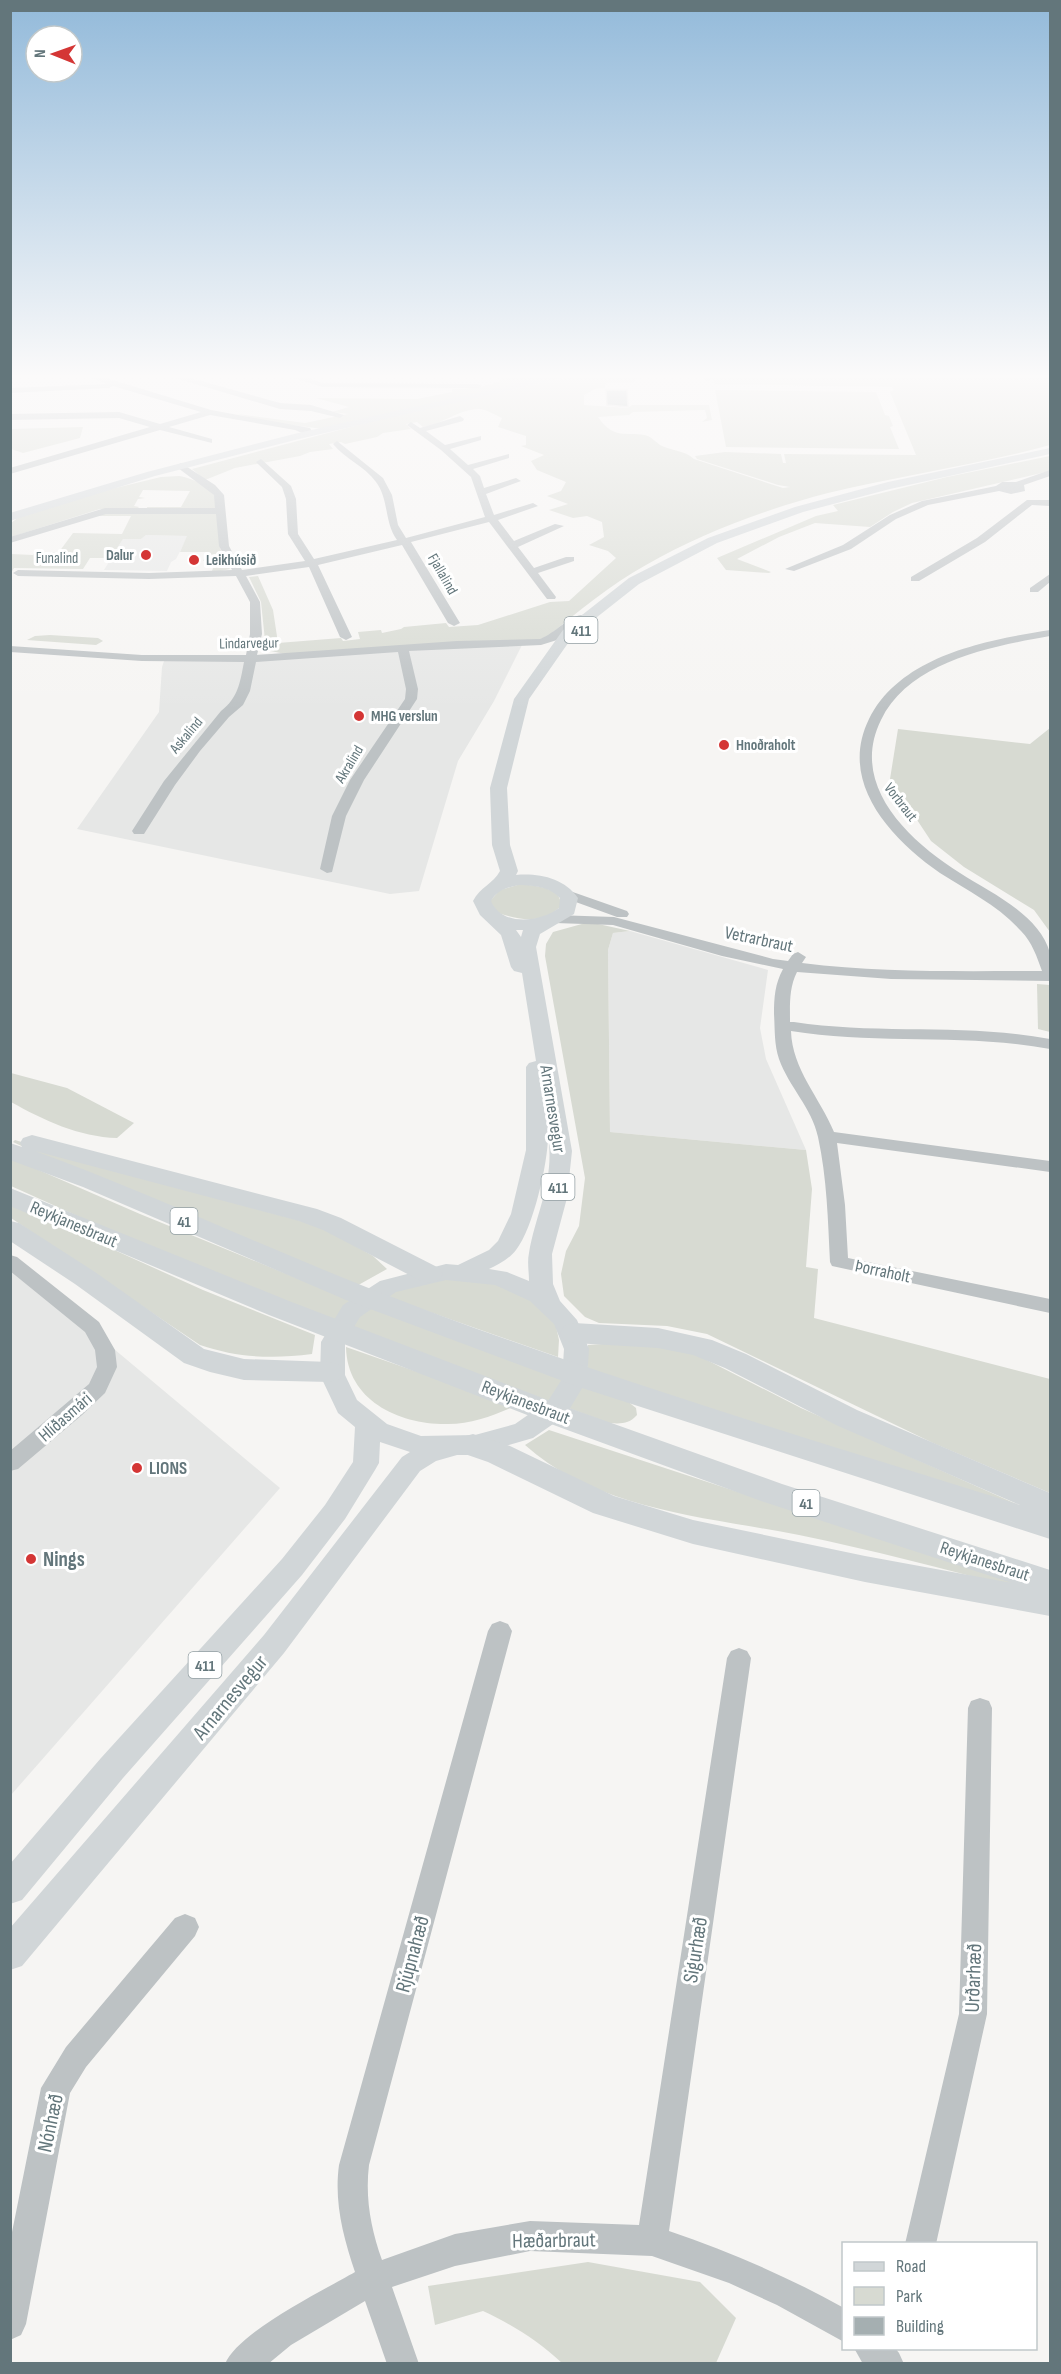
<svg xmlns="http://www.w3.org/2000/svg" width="1061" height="2374" font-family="'Sofia Sans Condensed',sans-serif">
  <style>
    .built { fill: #e6e7e6 }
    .green { fill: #d7dad2 }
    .building { fill: #a5afb1; stroke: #d7d7d5; stroke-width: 1.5 }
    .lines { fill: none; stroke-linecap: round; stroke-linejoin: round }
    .minor { fill: #bdc2c4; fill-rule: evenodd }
    .major { fill: #d1d6d8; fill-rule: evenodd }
    .highway { fill: #d1d6d8; fill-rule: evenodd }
    .poi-dot { fill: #d43635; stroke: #fff; stroke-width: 2 }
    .labels { text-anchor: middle; stroke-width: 6; stroke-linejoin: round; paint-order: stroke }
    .far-poi-label { font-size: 15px; font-weight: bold; fill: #63767b; stroke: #fff; text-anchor: start }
    .far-street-label { font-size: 15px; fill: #63767b; stroke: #fff }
    .shield { fill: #fff; stroke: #929fa3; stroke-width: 1.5 }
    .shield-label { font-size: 16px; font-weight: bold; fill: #63767b }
    .street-label { font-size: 18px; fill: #63767b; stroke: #fff }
    .poi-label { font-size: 18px; font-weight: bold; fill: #63767b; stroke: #fff; text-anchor: start }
    .near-poi-label { font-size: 21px; font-weight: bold; fill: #63767b; stroke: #fff; text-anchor: start }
    .near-street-label { font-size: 21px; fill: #63767b; stroke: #fff }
  </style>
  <rect width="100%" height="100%" fill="#f6f5f3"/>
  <g class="built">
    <path d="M146,535L188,536L176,559L171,562L167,571L104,570L123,539H141Z"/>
    <path d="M524,641L494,701L458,761L419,891L390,894L77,829L159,712L162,667L166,655L231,656Z"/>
    <path d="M630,931L768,970L760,1028L766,1059L806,1150L610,1132L608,950L613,933Z"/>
    <path d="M11,1270L114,1349L280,1488L11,1795Z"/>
  </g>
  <g class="green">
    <path d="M502,377H554L323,429L268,422L237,414L305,423L348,414L332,412L349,407L316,398L417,399L452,392V389C470,389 486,387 503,380Z"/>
    <path d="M569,377H647L635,380L634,383H608L605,384V388L595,389L584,395V405L628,408L632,405H709L712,420L702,422L707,418L705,410L633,412L629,415L598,417C615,442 629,430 648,436C652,438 656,442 660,445C672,451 684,450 694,459L783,488L790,487L778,485L697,459L695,456L725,452L781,454L783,463H786L784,454L916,455L890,392L894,390L892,387L715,384L712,377H1050V445C977,465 902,475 828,493C766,509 702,533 646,565C610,585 579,611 547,637L537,640L285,654L266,650L261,602L249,577L258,576L273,610L278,643L341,638L343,641L360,639L358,632L381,630L382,633L401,629L404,627L446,623L449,627L478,625L550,602L569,601L616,558L608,551L589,545L604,537L602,522L587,516L573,518L549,510L568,504L547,496L561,491L566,482L537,470L531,461L544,455L521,446L526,445V436L498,427L502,418C495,415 486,409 479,409C459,409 443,424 423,427L417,422L406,424L411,429L383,433L377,437L345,444L341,442L329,444L333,449L310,452L300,456L235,468L205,480L192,469L396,415Z"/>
    <path d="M715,390L876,392L885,415L889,416L893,426L890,427L899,449L726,447Z"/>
    <path d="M83,427L80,438L23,453L11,449V429Z"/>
    <path d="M1050,456V471L912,503L893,512L870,527L815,523L779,537L737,559L771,572L769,573L726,570L717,558L816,516L838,511L833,505L947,477Z"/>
    <path d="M179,476C195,479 213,487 219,504L214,509H147V507H181L190,491L143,490L139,497L145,498L138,499L134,506L139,507L137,509H100L11,537V523L19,517L103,491L161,477Z"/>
    <path d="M208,513L218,514L220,548L230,569L221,571H188H212L215,562L203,561L207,552H180L187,536L146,535L141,539H123L111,558H90L83,569L14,568L11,573V554L33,555L35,552H59L73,533L122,534L131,516H97L100,514Z"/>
    <path d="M50,635L98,638L103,641L96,645L27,640L35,636Z"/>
    <path d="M1050,728V932L1034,910L964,867L931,841L890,779L898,729L1030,744Z"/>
    <path d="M521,884C534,886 565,887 560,907C542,925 517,920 496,912L490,901L500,890Z"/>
    <path d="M589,922L630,931L613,933L608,950L610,1132L806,1150L812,1189L806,1267L818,1269L814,1318L1050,1379V1493L933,1443L707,1334L667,1326L599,1323L585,1317L564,1296L561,1274L566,1251L579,1226L585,1178L545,956L546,944L553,932Z"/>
    <path d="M1037,984L1050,985V1032L1038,1029Z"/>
    <path d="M11,1073L67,1088L134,1123L117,1138C79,1137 43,1120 11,1102Z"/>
    <path d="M15,1140L127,1174L320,1226L373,1256L387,1269L353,1288L90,1178L13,1142Z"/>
    <path d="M11,1158L140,1214L343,1297L626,1400L636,1408L637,1415C629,1424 621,1424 609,1423L359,1331L142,1245L11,1186Z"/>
    <path d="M10,1203L203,1290L315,1335L312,1354C273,1359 238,1358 200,1345L11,1218Z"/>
    <path d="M475,1277L525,1291L555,1322L559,1340L558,1357L384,1296L422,1279Z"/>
    <path d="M631,1342L665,1345L699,1356L801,1408L1032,1511L587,1376L588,1345Z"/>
    <path d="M346,1347L515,1406C494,1415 472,1424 448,1424C400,1425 347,1401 346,1347Z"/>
    <path d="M549,1430L1016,1583V1588C944,1569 872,1550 799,1535C707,1517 597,1510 525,1445Z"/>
    <path d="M588,2262L700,2282L736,2318L716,2363H562C538,2341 513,2325 483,2311L435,2325L428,2286Z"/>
  </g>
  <path class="building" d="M606,390H627L628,407L607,405Z"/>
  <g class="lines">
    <g class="minor">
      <path d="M89,377H103L211,410L310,428L313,433L309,436L295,430L210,415L169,427L212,439V443L160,430L10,474V468L150,427L119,418L10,420V414L119,412L160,424L201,412L113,386L109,388L10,393V388L107,384Z"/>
      <path d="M172,377H187L280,403L311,405L344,415L340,418L311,411L280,409Z"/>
      <path d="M291,377H305L322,383L478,384L482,386L478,388L322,387Z"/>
      <path d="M703,377H711V379L707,381Z"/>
      <path d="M460,416L464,419L463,421L426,431L445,445L481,436V440L450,449L468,465L509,454V458L473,469L480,476L484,488L516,478L521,481L486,494L494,515L533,503L538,506L498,520L514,541L555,524L564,526L518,547L534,568L566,557H574V561L538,573L556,597L555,599H547L489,522L411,542L460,623L454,626L448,623L402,545L318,565L352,637L346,640L340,637L309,567L246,576L260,602L262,634L257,655L457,641L540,639C555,634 571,613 586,615V619L557,640L541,645L409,651L418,689L417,699L364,780L346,816L332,872L327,873L320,869L332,816L350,780L405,699L406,689L398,652L256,662L250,691L243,705L229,717L200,751L175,785L144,834H134L132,831L164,781L221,711C238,698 240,683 244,662L142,661L10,652V646L142,655H246L250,634V602L236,576L149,579L18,576L13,573L18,570L149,573L232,570L219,546L216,514H106L10,543V537L105,508H215L214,495L178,468L176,466L181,463L215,485L224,495L229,546L242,570L305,561L288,534L286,499L282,487L258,464L256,462L261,459L291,486L296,499L298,534L314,559L397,540C384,522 389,499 376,482C365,466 345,459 333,444L337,441L383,478L392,495L398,525L406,538L485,517L471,477L441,450L407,425L411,422L420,428Z"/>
      <path d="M1050,470V476L1024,485L1025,491L1011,494L999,491L928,505L896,519L851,549L794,571L785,569L843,545L890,515L922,501L996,486L1002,482H1016Z"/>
      <path d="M1027,500H1050V506L1032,505L985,542L919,581H911V577L977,538Z"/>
      <path d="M1050,574V582L1038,592H1030V588Z"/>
      <path d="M1050,630V636C994,646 909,661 881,720C849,785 908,840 960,873C991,893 1039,914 1050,953C1052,961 1050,972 1050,981L891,979L797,972C789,988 790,1004 790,1022H794C879,1035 966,1023 1050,1039V1049C964,1033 877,1045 791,1031C792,1069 820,1098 834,1132L1050,1161V1172L837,1143L845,1205L848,1258L1050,1299V1313L832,1266L830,1262C828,1221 827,1178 818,1137C812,1108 789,1087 779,1059C774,1044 775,1029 774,1014C774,997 775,984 783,969L722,956L613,925L555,923L548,919L555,915L614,917L773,959L788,961L793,954L798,952L806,957L802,963C882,973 962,971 1042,971C1037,957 1032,942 1021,931C999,906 968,891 940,873C890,838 838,782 869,719C901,655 987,640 1050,630Z"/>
      <path d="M567,890L627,911L629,914L627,917H617L562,897L560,894L562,891Z"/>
      <path d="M10,1255L17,1257L99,1322L115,1350L117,1367L105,1393L82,1415L18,1469L10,1471V1451L89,1384L97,1367L95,1350L85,1332L10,1271Z"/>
      <path d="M500,1621L508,1624L512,1631L369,2165C365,2198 371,2229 382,2260L455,2234L530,2221L639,2225L727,1658L731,1651L739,1648L747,1651L751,1658L669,2231C730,2252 787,2276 844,2308V2342L777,2305L729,2283L652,2256L530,2251L455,2266L392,2287L419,2364H387L365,2301L291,2345L268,2364H225C238,2332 324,2290 355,2272C343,2236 334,2202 339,2165L488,1631L492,1624Z"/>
      <path d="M980,1698L989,1701L992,1708L987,2014L936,2244H905L959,2014L968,1708L971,1701Z"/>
      <path d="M185,1914L195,1918L199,1927L195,1936L86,2067L70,2093L26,2324L21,2335L10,2340V2242L41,2088L66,2047L175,1918Z"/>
      <path d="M854,2348H895L899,2353L904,2364H863Z"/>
    </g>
    <g class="major">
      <path d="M546,377H567L299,439L155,476L10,521V513L147,472L294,434Z"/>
      <path d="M1050,448V454L890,489L803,512L717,543L639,584L573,636L529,699L507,788L510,845L518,871L516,875C539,873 564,878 578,898L574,914L540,934L536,947L572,1151L567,1198L552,1254L553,1284L560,1301L577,1320L589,1349L587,1380L566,1415L533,1438L475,1455H457L436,1461L420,1471L284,1653L22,1966L10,1970V1928L264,1635L402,1457L410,1452L380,1442L379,1463L375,1470L345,1519L302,1575L123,1778L22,1900L10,1904V1864L101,1758L282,1559L325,1505L353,1462L355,1427L338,1413L320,1375L321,1342L343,1305L380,1281L446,1264L458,1265L489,1250L498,1241L511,1214L526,1150V1067L529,1063L536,1061L522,973L514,971L511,967L501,935L480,915L473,901C480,887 493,884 500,871L492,845L490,788L514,699L563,630L629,578L708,538L795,507L888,482ZM519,885C535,886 548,886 560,898L559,908C540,922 502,927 491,901C497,890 508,887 519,885ZM516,930H523L521,937ZM548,1136C555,1181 536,1212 529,1253C527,1262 529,1272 529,1281L507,1272L489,1269C499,1264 509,1259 516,1250C533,1229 548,1163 548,1136ZM446,1280L495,1285L530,1301L554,1324L564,1349L562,1379L548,1401L515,1424L475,1435L421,1436L387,1424L357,1400L345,1375V1342L360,1317L396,1292Z"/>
    </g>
    <g class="highway">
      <path d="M32,1135L317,1209L341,1218L439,1268L443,1274L439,1280L429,1283L419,1280L323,1230L299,1221L35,1151C147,1192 255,1243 366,1287C580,1371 801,1436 1020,1505L836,1425L725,1368L693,1355L658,1348L574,1343L564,1340L560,1333L564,1326L574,1323L658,1328L712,1340L746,1354L857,1410L1050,1493V1539L579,1387L346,1300L83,1187L10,1160V1143L22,1147L20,1143L23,1138Z"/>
      <path d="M10,1188L289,1301L561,1405L782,1484L1050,1570V1616L865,1582L693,1544L593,1513L488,1462L462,1453L458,1445L462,1437L473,1434L510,1446L614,1496L693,1520L865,1556L1012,1583L761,1501L540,1420L269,1315L10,1206Z"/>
      <path d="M10,1221L19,1223L95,1272L204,1349L244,1359L330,1362L340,1365L344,1372L340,1379L330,1382L244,1380L210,1372L184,1363L75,1284L10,1241Z"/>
    </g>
  </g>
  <linearGradient id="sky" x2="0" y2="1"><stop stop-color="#93bada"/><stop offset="0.53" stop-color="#fbfafa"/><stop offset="1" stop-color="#fbfafa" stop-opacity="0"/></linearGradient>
  <rect width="1061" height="710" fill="url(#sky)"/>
  <g class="poi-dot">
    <circle cx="146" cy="555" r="6"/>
    <circle cx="194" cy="560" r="6"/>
    <circle cx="359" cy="716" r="6"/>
    <circle cx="724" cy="745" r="6"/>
    <circle cx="137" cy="1468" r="6"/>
    <circle cx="31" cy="1559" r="6"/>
  </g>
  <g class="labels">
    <g class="far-poi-label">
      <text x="134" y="560" text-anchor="end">Dalur</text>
      <text x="206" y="565">Leikhúsið</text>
      <text x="371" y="721">MHG verslun</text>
      <text x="736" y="750">Hnoðraholt</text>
    </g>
    <g class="far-street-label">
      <text x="57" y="563">Funalind</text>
      <text transform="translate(443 574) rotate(60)" y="5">Fjallalind</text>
      <text transform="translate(249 643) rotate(-1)" y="5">Lindarvegur</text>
      <text transform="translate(186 735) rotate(-50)" y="5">Askalind</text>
      <text transform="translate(349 764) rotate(-59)" y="5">Akralind</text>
      <text transform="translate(901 802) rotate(52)" y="5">Vorbraut</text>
    </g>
    <g class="shield">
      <rect x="564.5" y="617" width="33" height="26" rx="4.5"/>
      <rect x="541.5" y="1174" width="33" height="26" rx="4.5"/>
      <rect x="170.5" y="1208" width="27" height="26" rx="4.5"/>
      <rect x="792.5" y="1490" width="27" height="26" rx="4.5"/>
      <rect x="188.5" y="1652" width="33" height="26" rx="4.5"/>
    </g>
    <g class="shield-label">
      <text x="581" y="636">411</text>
      <text x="558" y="1193">411</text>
      <text x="184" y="1227">41</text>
      <text x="806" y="1509">41</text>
      <text x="205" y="1671">411</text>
    </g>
    <g class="street-label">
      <text transform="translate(759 939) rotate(12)" y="6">Vetrarbraut</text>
      <text transform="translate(553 1109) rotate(81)" y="6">Arnarnesvegur</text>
      <text transform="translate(74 1224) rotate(23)" y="6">Reykjanesbraut</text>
      <text transform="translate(883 1271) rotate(12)" y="6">Þorraholt</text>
      <text transform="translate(526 1402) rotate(21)" y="6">Reykjanesbraut</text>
      <text transform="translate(65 1417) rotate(-41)" y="6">Hlíðasmári</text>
      <text transform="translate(985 1561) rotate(18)" y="6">Reykjanesbraut</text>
    </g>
    <g class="poi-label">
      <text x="149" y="1474">LIONS</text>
    </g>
    <g class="near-poi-label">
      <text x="43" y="1566">Nings</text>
    </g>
    <g class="near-street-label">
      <text transform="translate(230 1697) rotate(-50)" y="7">Arnarnesvegur</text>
      <text transform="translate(695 1950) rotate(-81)" y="7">Sigurhæð</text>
      <text transform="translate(412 1954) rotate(-75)" y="7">Rjúpnahæð</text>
      <text transform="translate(973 1978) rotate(-88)" y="7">Urðarhæð</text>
      <text transform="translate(50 2123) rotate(-78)" y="7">Nónhæð</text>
      <text transform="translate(554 2240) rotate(-1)" y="7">Hæðarbraut</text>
    </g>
  </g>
  <rect width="1061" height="2374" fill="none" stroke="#63767b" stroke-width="24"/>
  <rect x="842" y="2242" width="195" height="108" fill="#ffffff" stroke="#c1c8ca" stroke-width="1.5"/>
  <rect x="854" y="2262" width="30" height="9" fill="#d1d6d8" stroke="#c1c8ca" stroke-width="1.5"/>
  <text x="896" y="2272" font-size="18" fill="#63767b">Road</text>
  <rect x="854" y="2287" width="30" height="18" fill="#d7dad2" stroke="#c1c8ca" stroke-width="1.5"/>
  <text x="896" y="2302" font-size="18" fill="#63767b">Park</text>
  <rect x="854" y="2317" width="30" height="18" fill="#a5afb1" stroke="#c1c8ca" stroke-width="1.5"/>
  <text x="896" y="2332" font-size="18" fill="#63767b">Building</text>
  <g transform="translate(54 54) rotate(271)"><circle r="28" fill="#ffffff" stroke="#c1c8ca" stroke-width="1.5"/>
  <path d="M0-4.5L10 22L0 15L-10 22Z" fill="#d43635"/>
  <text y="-9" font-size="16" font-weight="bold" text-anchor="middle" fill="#63767b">N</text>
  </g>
</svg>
